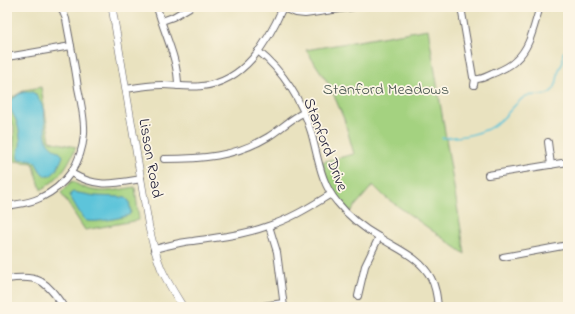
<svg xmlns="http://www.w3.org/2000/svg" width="575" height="314" font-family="'Indie Flower',sans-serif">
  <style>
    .green { fill: #a4d280; stroke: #637a5e }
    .water { fill: #5dc4da; stroke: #40738a }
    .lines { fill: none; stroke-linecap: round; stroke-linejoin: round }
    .stream { stroke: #5dc4da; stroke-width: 1.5 }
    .minor-casing { stroke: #686569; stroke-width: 8 }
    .tertiary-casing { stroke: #686569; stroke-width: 8 }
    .minor { stroke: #fff; stroke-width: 6 }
    .tertiary { stroke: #fff; stroke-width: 7 }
    .labels { text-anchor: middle; stroke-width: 3.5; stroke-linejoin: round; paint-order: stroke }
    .park-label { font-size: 16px; fill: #495750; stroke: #fcf5e5 }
    .street-label { font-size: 16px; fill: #22223b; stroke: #fcf5e5 }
  </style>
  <rect width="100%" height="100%" fill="#fcf5e5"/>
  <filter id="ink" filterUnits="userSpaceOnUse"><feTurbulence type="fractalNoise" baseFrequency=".025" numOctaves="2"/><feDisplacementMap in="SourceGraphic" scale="8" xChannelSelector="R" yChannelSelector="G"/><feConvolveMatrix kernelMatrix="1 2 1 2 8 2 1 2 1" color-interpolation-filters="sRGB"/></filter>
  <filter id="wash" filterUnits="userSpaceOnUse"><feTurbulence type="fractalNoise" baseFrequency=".012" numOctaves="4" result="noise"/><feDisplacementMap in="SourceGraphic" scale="16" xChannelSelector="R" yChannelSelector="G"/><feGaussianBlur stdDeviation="0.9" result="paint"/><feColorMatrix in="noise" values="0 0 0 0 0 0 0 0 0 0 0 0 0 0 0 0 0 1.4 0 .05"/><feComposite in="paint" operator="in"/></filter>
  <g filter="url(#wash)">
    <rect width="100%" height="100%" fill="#e9e2bf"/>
    <g class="green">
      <path d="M428,29L465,254L385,197L373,185L350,212C340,202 332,191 327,178C325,173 324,167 322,162L354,154L344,119L330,86L306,50Z"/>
      <path d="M41,87L50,141L76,147C68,166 59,179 41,190L33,163L14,161V126L7,115V91L13,97L25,90Z"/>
      <path d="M72,181C94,196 111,191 135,187L139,220L85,230L61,193Z"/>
    </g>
    <g class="water">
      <path d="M24,92C26,92 29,91 31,92C34,92 36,95 38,98C48,111 43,126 47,141C50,148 59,150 63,156C61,162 52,183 43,174C39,171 38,165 34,161C29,158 23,160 18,159C17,154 19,151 20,146C21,139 19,130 17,123C15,116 9,110 9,102L19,94Z"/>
      <path d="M73,192L95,196L121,197L126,198L129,201L131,212L129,215C122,218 90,224 85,220C82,218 73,201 71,198L70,194Z"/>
    </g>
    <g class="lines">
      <path class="stream" d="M442,138C461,137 484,135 500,121C505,117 521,97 526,96C535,94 546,98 553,90C558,84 557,77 559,70C560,67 562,65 563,62C563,59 563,56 563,53L568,48"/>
    </g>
  </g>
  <g filter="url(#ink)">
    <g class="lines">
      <g class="minor-casing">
        <g id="minor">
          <path d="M157,7C164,34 178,58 178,86"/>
          <path d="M461,7L473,77L475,79L474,85"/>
          <path d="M282,8L296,13L305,14L354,7"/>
          <path d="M162,21L173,17L190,7"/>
          <path d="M258,51C283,71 302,101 311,132C318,156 320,182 337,202C349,217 363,228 379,237C397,249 420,257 431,278C436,287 437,297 438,307"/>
          <path d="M7,57L71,46"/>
          <path d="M475,79C481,80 487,76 492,74C501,70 510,67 516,60C531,47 534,24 540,7"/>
          <path d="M126,89C138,87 150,85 162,85C175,85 188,88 202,86C244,82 268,42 283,7"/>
          <path d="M548,142L551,165"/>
          <path d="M164,159C201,159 235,157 268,137C280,130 290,119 303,113"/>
          <path d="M71,173C97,188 112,184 141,179"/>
          <path d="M488,175L568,162"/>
          <path d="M7,206C18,204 30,203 40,198C66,186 82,163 84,134C85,119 81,103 78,88C75,65 70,42 66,19L61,7"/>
          <path d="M269,226L277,252L284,307"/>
          <path d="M154,249C167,246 180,242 193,241C219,237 244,235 268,226C291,219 311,206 331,194"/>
          <path d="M503,257L568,245"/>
          <path d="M7,279C39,274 46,281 64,307"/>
          <path d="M358,296L365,266L379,237"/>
          <path d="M257,307L283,303"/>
        </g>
      </g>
      <g class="tertiary-casing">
        <path id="tertiary" d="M112,7L149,228C152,242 156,255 161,268C167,282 175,294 183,307"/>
      </g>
      <use href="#minor" class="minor"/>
      <use href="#tertiary" class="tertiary"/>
    </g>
  </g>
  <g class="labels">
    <g class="park-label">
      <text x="386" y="94">Stanford Meadows</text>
    </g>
    <g class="street-label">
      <text transform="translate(327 144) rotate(69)" y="6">Stanford Drive</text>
      <text transform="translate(152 158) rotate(80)" y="6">Lisson Road</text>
    </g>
  </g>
  <rect width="575" height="314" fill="none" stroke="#fcf5e5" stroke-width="24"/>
</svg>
